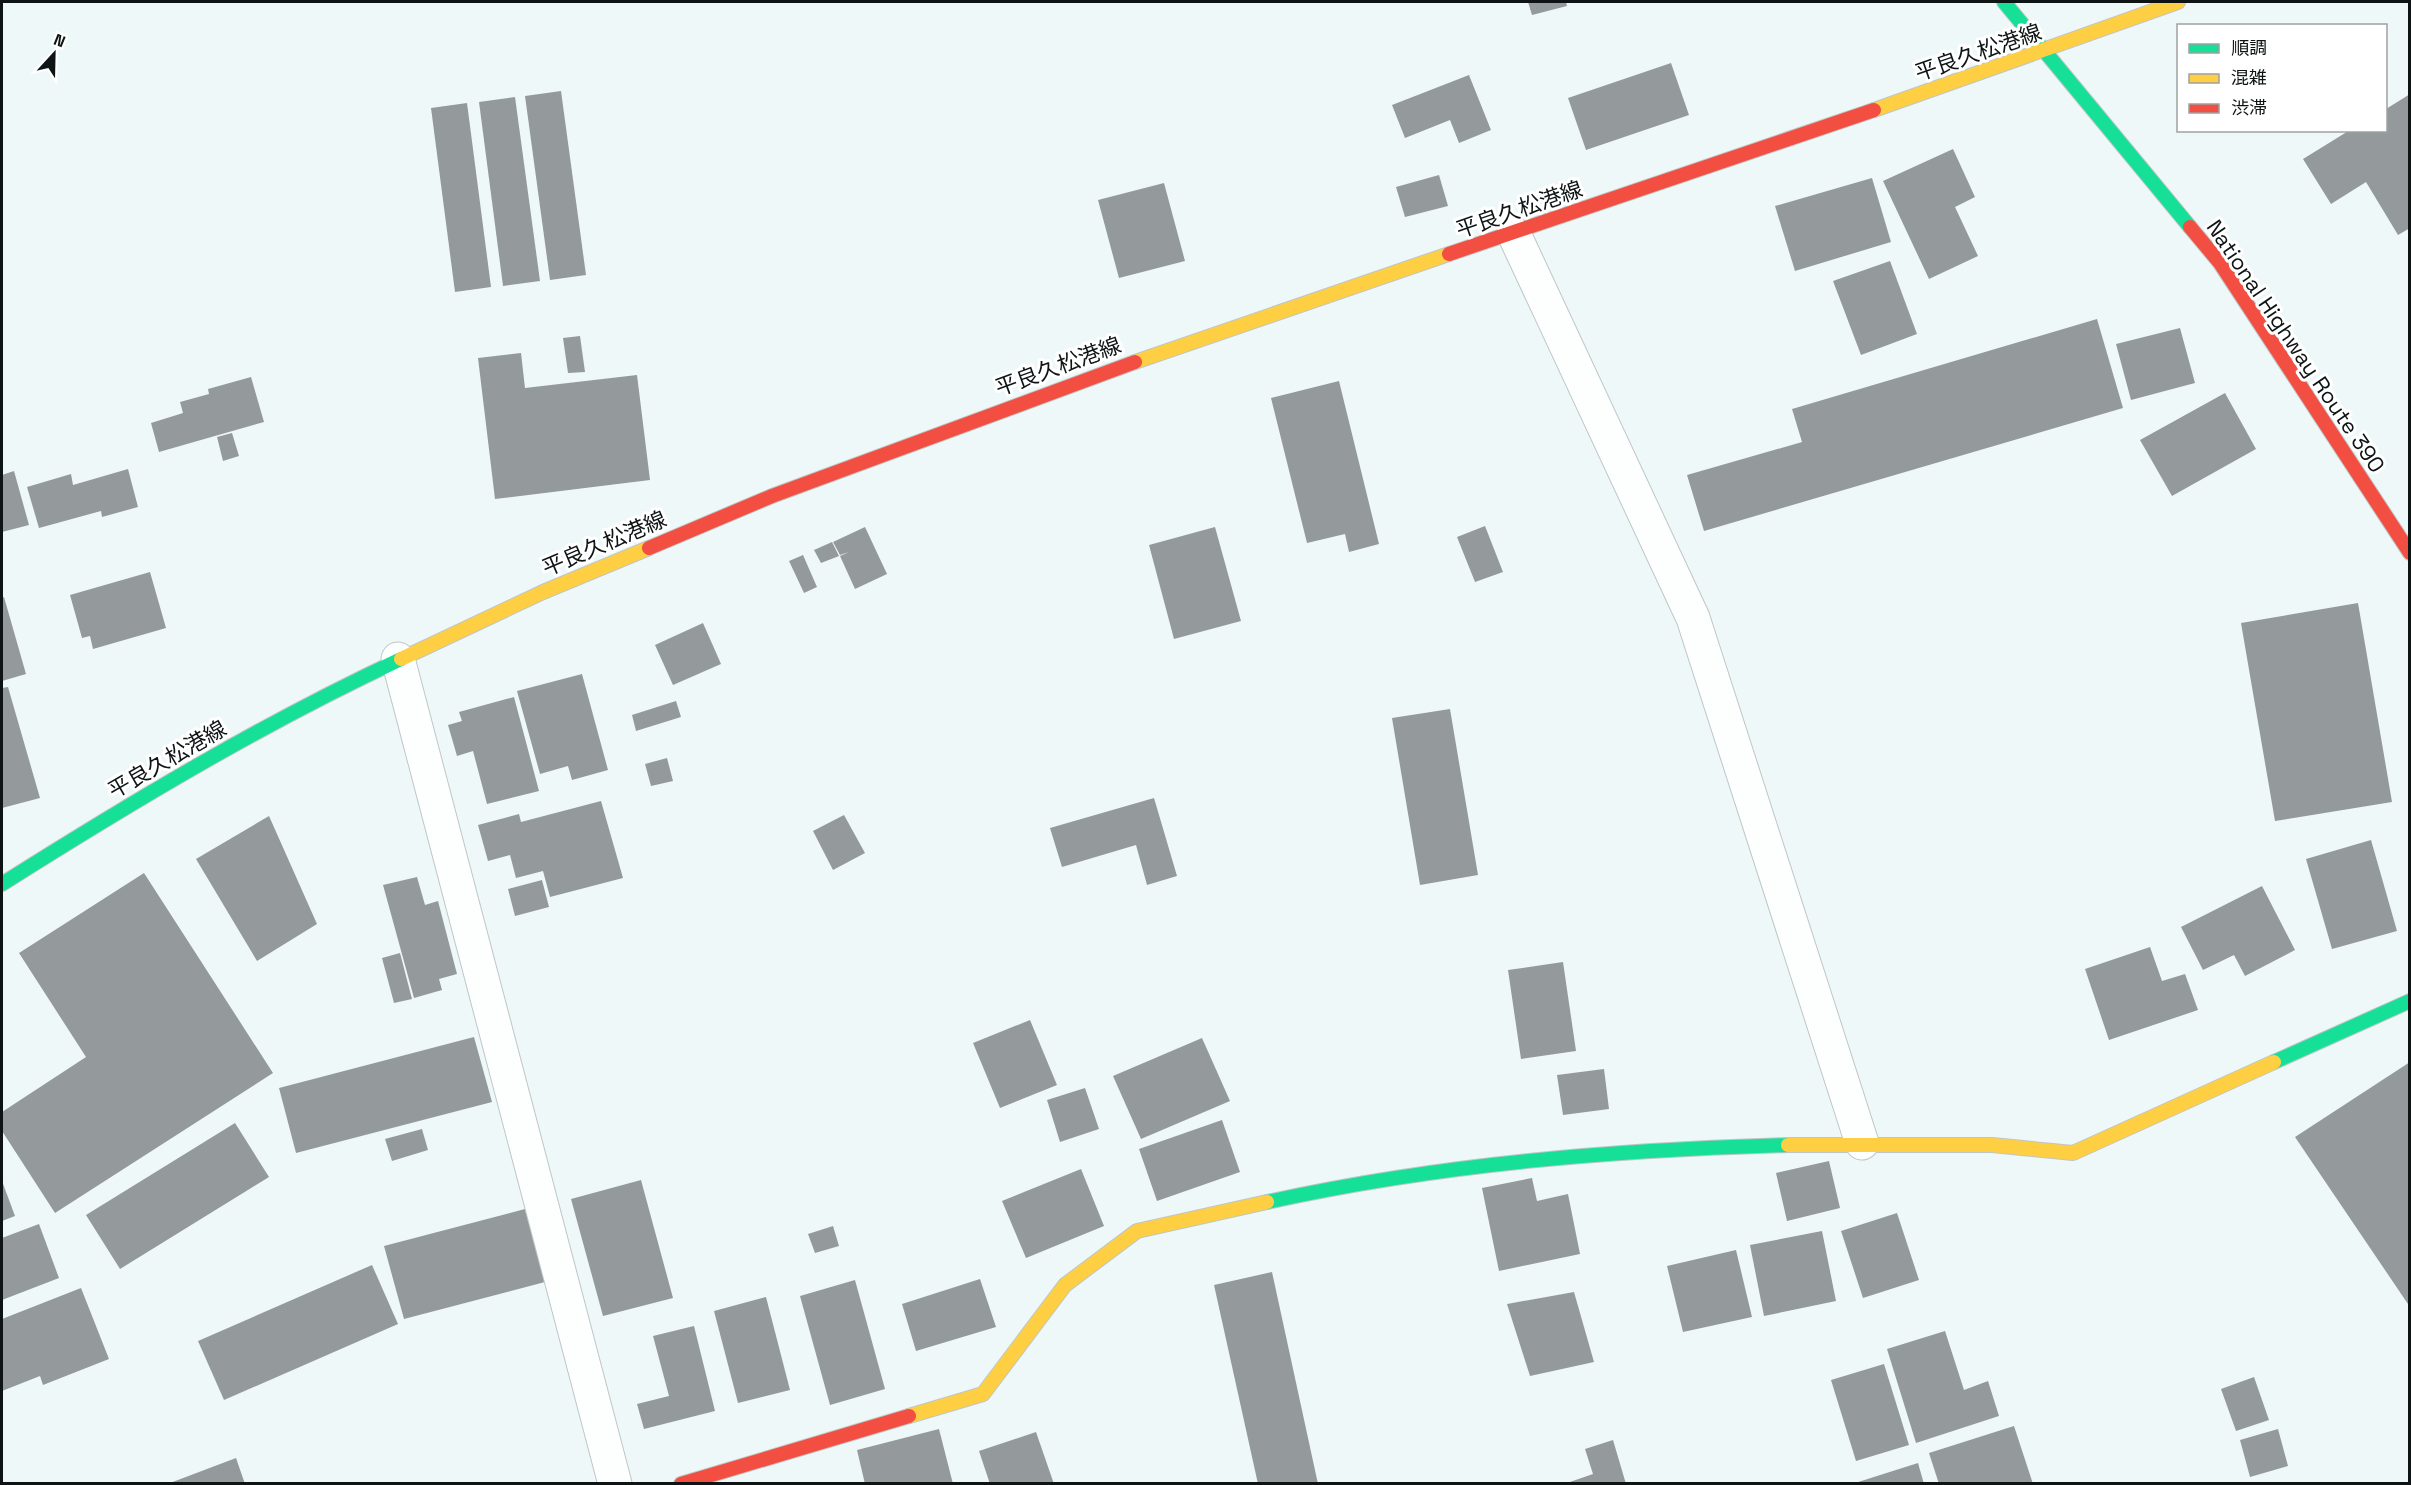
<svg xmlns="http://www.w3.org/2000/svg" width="2411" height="1485" font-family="'Space Grotesk','Noto Sans JP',sans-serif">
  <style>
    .building { fill: #949a9b }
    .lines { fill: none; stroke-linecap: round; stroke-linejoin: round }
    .street-casing { stroke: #bfc6c6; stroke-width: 35 }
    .fast-casing { stroke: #bfc6c6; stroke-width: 16 }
    .slow-casing { stroke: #bfc6c6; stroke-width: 16 }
    .jam-casing { stroke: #bfc6c6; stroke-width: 16 }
    .street { stroke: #fdfefe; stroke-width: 33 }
    .fast { stroke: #16e098; stroke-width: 14 }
    .slow { stroke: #ffcf43; stroke-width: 14 }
    .jam { stroke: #f24e42; stroke-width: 14 }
    .labels { text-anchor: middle; stroke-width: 6; stroke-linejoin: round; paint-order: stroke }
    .street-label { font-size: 22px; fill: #0e1414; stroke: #fff }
  </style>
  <rect width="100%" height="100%" fill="#eff8f8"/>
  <g class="building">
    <path d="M1528,2H1566L1567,6L1532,15Z"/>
    <path d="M1671,63L1689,115L1586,150L1568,98Z"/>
    <path d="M1469,75L1491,130L1459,143L1450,120L1405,138L1392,105Z"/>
    <path d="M561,91L586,275L550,280L525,96Z"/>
    <path d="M2410,94V228L2398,235L2366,182L2331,204L2303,159L2350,130H2386V109Z"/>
    <path d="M515,97L540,281L503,286L479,102Z"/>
    <path d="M467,103L491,287L455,292L431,108Z"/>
    <path d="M1953,149L1975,197L1955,207L1978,256L1929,279L1883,181Z"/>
    <path d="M1439,175L1448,206L1405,217L1396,187Z"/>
    <path d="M1872,178L1891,242L1795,271L1775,206Z"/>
    <path d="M1164,183L1185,261L1119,278L1098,200Z"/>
    <path d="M1890,261L1917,334L1861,355L1833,281Z"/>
    <path d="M2097,319L2123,408L1704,531L1687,475L1802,442L1792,409Z"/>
    <path d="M2180,328L2195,383L2131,400L2116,344Z"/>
    <path d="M580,336L585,372L568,373L563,338Z"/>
    <path d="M521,353L525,388L637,375L650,480L495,499L478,358Z"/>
    <path d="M251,377L264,422L159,452L151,423L183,413L180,402L209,394L208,389Z"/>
    <path d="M1339,381L1379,544L1349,552L1345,534L1307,543L1271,398Z"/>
    <path d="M2225,393L2256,449L2172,496L2140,440Z"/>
    <path d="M232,433L239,456L223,461L217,437Z"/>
    <path d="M128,469L138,507L102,517L101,511L39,528L27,487L71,474L73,485Z"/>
    <path d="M14,471L29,525L2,532V475Z"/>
    <path d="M1485,526L1503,572L1475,582L1457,537Z"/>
    <path d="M865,527L887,574L855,589L840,556L849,552L840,555L833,542Z"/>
    <path d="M1215,527L1241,621L1174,639L1149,545Z"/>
    <path d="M832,542L839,556L821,563L814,550Z"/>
    <path d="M803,555L817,587L804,593L789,561Z"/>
    <path d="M150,572L166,628L93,649L90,636L82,638L70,595Z"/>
    <path d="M4,597L26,674L2,681V598Z"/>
    <path d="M2358,603L2392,802L2275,821L2241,623Z"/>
    <path d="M703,623L721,664L673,685L655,645Z"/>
    <path d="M582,674L608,770L572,780L568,766L540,774L517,691Z"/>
    <path d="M8,687L40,798L2,808V688Z"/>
    <path d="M514,697L539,791L487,804L473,751L457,756L448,725L462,721L459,712Z"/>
    <path d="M676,701L681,717L636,731L632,715Z"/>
    <path d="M1450,709L1478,875L1420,885L1392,718Z"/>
    <path d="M667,758L673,781L651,786L645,764Z"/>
    <path d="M1154,798L1177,876L1147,885L1136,845L1062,867L1050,828Z"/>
    <path d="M601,801L623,878L550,897L543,871L516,878L510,855L488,861L478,825L519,814L521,822Z"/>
    <path d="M844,815L865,853L833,870L813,831Z"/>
    <path d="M269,816L317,924L257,961L196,859Z"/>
    <path d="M2371,840L2397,931L2332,949L2306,859Z"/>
    <path d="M144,873L273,1073L55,1213L2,1131V1112L86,1057L19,953Z"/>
    <path d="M417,877L425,905L438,901L457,974L439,979L442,990L414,998L383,885Z"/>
    <path d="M542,880L549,907L515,916L508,889Z"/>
    <path d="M2262,886L2295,950L2245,976L2234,955L2203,970L2181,927Z"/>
    <path d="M2150,947L2162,981L2185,974L2198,1010L2109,1040L2085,969Z"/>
    <path d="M400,953L412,999L394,1003L382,958Z"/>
    <path d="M1563,962L1576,1051L1521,1059L1508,970Z"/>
    <path d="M1030,1020L1057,1085L1000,1108L973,1043Z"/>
    <path d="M474,1037L492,1102L296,1153L279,1088Z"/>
    <path d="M1202,1038L1230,1101L1141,1139L1113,1076Z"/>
    <path d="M2410,1062V1307L2295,1137Z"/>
    <path d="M1604,1069L1609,1109L1563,1115L1557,1075Z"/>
    <path d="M1085,1088L1099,1129L1060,1142L1047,1100Z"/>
    <path d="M1222,1120L1240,1172L1157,1201L1139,1149Z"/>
    <path d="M235,1123L269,1177L120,1269L86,1215Z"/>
    <path d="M422,1129L428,1150L392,1161L385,1139Z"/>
    <path d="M1829,1161L1840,1208L1787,1221L1776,1173Z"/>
    <path d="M1081,1169L1104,1226L1026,1258L1002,1201Z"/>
    <path d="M1532,1178L1537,1201L1568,1194L1580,1254L1499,1271L1482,1188Z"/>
    <path d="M641,1180L673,1298L603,1316L571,1199Z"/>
    <path d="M2,1181L15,1216L2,1221Z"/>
    <path d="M525,1209L545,1282L404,1319L384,1246Z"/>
    <path d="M1897,1213L1919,1280L1863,1298L1841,1231Z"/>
    <path d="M39,1224L59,1278L2,1300V1238Z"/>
    <path d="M833,1226L839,1246L815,1253L808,1234Z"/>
    <path d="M1822,1231L1836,1301L1764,1316L1750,1245Z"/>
    <path d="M1736,1250L1752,1317L1683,1332L1667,1266Z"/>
    <path d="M372,1265L398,1324L224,1400L198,1341Z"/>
    <path d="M1272,1272L1318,1484H1258L1214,1285Z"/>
    <path d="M980,1279L996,1327L916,1351L902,1304Z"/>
    <path d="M855,1280L885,1389L830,1405L800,1296Z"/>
    <path d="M81,1288L109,1359L43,1385L40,1376L2,1391V1319Z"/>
    <path d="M1574,1292L1594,1362L1530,1376L1507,1304Z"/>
    <path d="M766,1297L790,1390L738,1403L714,1311Z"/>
    <path d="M694,1326L715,1411L644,1429L637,1404L669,1396L653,1336Z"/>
    <path d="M1945,1331L1964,1390L1988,1381L1999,1416L1916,1443L1887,1349Z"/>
    <path d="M1884,1364L1909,1445L1856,1461L1831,1380Z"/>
    <path d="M2254,1377L2269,1420L2236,1431L2221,1389Z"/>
    <path d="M2014,1426L2033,1484H1939L1929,1453Z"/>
    <path d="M939,1429L953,1484H865L857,1450Z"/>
    <path d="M2278,1429L2288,1466L2250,1477L2240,1440Z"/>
    <path d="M1036,1432L1054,1484H990L979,1451Z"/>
    <path d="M1613,1440L1626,1484H1564L1593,1474L1585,1449Z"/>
    <path d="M236,1458L245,1484H170V1483Z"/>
    <path d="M1918,1463L1924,1484H1855V1483Z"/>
  </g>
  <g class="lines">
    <g class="street-casing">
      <g id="street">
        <path d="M1514,234L1693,618L1862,1143"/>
        <path d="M398,659L615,1484"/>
      </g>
    </g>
    <g class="fast-casing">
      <g id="fast">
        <path d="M2004,2L2190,227"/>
        <path d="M2,884C132,802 262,724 401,659"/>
        <path d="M2274,1062L2410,1001"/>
        <path d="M1267,1202C1439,1164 1613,1150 1788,1145"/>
      </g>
    </g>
    <g class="slow-casing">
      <g id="slow">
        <path d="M1874,110L2178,2"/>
        <path d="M1135,362L1449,254"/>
        <path d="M401,659L543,592L649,548"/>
        <path d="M1788,1145H1992L2073,1153L2274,1062"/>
        <path d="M909,1416L983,1394L1065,1285L1137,1231L1267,1202"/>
      </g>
    </g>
    <g class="jam-casing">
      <g id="jam">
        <path d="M2190,227L2220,263L2410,553"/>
        <path d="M1449,254L1874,110"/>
        <path d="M649,548L772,496L1135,362"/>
        <path d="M681,1484L909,1416"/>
      </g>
    </g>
    <use href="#street" class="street"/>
    <use href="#fast" class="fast"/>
    <use href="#slow" class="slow"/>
    <use href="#jam" class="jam"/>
  </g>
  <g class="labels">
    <g class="street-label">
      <text transform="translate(1978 52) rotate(-19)" y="8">平良久松港線</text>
      <text transform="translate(1519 209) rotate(-19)" y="8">平良久松港線</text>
      <text transform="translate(2296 346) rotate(56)" y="8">National Highway Route 390</text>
      <text transform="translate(1058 366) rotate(-20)" y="8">平良久松港線</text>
      <text transform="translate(604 543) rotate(-23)" y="8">平良久松港線</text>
      <text transform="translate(167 759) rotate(-30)" y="8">平良久松港線</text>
    </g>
  </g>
  <rect width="2411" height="1485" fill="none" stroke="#0e1414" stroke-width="6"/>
  <rect x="2177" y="24" width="210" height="108" fill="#ffffff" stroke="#9fa1a1" stroke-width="1.5"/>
  <rect x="2189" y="44" width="30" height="9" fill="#16e098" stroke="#9fa1a1" stroke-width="1.5"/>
  <text x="2231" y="54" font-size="18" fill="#0e1414">順調</text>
  <rect x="2189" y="74" width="30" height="9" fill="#ffcf43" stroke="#9fa1a1" stroke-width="1.5"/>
  <text x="2231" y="84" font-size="18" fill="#0e1414">混雑</text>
  <rect x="2189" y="104" width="30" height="9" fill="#f24e42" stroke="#9fa1a1" stroke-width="1.5"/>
  <text x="2231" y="114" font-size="18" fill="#0e1414">渋滞</text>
  <g transform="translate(54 54) rotate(22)" stroke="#ffffff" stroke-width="4.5" paint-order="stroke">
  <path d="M0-4.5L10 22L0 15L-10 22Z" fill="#0e1414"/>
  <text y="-9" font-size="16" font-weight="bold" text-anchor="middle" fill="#0e1414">N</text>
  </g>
</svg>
